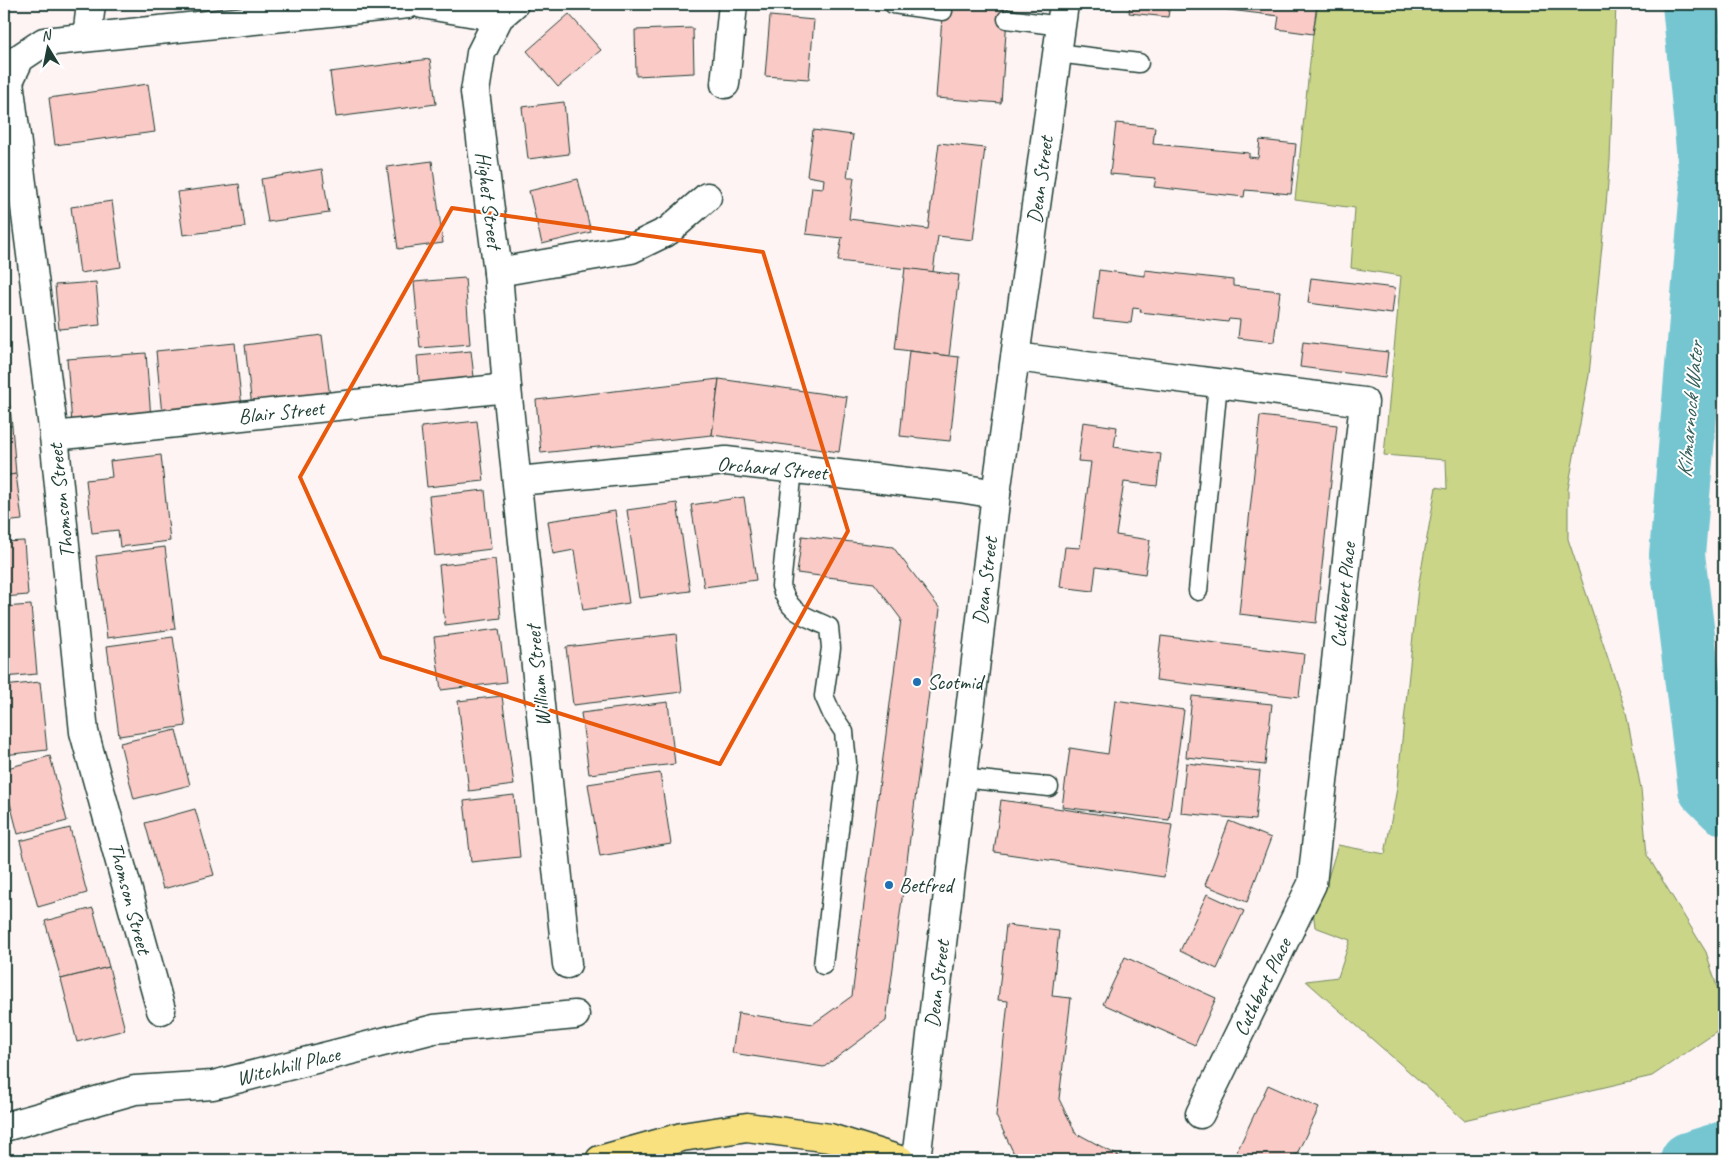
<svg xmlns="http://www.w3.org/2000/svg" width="1728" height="1164" font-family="Caveat,sans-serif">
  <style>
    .green { fill: #cad588; stroke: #74895e }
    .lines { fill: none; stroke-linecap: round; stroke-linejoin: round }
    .river { stroke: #76c6d1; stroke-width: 56 }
    .building { fill: #facac6; stroke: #1f3d34 }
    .lane-casing { stroke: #1f3d34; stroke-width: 21 }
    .street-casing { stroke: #1f3d34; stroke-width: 31 }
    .secondary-casing { stroke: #1f3d34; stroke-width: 31 }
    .primary-casing { stroke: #1f3d34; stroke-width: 31 }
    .lane { stroke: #fff; stroke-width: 18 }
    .street { stroke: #fff; stroke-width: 28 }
    .secondary { stroke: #fff; stroke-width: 28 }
    .primary { stroke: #fae180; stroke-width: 28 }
    .marked { fill: none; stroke: #e8590c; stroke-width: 4; stroke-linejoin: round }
    .poi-dot { fill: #1f6fb2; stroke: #fff; stroke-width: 2 }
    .labels { text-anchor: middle; stroke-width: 4; stroke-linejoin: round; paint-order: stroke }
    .street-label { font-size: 21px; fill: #1f3d34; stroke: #fff }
    .poi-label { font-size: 21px; fill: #1f3d34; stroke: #fff; text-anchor: start }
    .water-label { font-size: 22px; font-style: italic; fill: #355f5b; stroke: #fff }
  </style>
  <rect width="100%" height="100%" fill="#fef4f4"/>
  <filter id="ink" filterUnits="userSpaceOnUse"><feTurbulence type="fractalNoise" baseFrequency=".02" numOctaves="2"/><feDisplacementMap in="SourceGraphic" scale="10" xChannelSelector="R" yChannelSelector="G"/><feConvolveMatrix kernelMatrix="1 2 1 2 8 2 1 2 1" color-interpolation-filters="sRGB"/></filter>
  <g filter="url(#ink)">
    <path class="green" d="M1318,4H1616L1610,161L1604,226L1589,375L1568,489V539L1626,712L1641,789L1647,855L1706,952L1724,1009V1027L1652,1076L1464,1120L1306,981L1338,977L1350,940L1315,927L1313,910L1327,881L1338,845L1385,854L1397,788L1418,588L1436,487L1447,489L1446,460L1384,455L1401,276L1351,268L1355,208L1295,200L1313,34Z"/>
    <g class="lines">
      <g class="river">
        <path d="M1690,4L1708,190L1677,555L1706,789L1724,807"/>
        <path d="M1688,1160L1724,1149"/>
      </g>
    </g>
    <g class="building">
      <path d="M943,4H1008L1001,103L936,98Z"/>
      <path d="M1130,4H1170L1168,17L1129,13Z"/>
      <path d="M1180,4H1317L1313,34L1277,29L1279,16Z"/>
      <path d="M569,14L601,50L558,87L527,51Z"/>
      <path d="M770,16L814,20L809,79L765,76Z"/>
      <path d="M693,28L694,73L636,76L635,30Z"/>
      <path d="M430,59L436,104L336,117L330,72Z"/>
      <path d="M148,84L155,132L55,145L49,98Z"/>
      <path d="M564,102L569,154L528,159L522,107Z"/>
      <path d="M1116,123L1155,127L1153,144L1249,153V157L1258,158L1260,140L1296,144L1291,194L1245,190L1244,197L1154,187L1156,178L1110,174Z"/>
      <path d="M813,130L853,135L847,177H854L849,219L928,229L939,143L985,148L973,240L938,236L933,272L838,261L842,237V238L806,234L812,187L823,188L824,179L807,176Z"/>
      <path d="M432,161L443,243L398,249L387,167Z"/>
      <path d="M322,169L329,213L268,222L261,179Z"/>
      <path d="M578,179L591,232L542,244L529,191Z"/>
      <path d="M239,184L245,227L183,235L177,192Z"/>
      <path d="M112,201L121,267L80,273L71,207Z"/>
      <path d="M905,268L959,275L949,356L895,349Z"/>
      <path d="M1099,270L1145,276V270L1233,280V286L1280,291L1274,342L1238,338L1240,320L1229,319L1228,322L1140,312L1141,309L1133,308L1131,323L1093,319Z"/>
      <path d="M465,278L470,344L420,348L414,282Z"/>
      <path d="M1311,278L1395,288L1392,314L1308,303Z"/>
      <path d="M96,282L100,325L59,329L55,285Z"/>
      <path d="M322,335L330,397L252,407L245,345Z"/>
      <path d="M1303,342L1388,352L1385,378L1300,367Z"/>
      <path d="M235,343L242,407L162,415L156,351Z"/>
      <path d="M471,351L475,386L420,391L417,356Z"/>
      <path d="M909,351L959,357L950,441L900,436Z"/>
      <path d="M146,353L151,418L72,424L67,359Z"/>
      <path d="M719,379L712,435L541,453L536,400Z"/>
      <path d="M719,379L847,397L839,452L712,435Z"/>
      <path d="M7,380L12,426H4V381Z"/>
      <path d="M1260,416L1337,425L1316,623L1239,614Z"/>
      <path d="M477,421L484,481L427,487L421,427Z"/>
      <path d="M1083,422L1117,427L1114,447L1161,454L1157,486L1124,482L1116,535L1150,540L1145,574L1096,567L1093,591L1060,587L1065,547L1080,548L1091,462L1078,461Z"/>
      <path d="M4,426H12L16,474L4,476Z"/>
      <path d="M161,455L170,541L120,547L118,530L92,533L86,480L112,477L110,461Z"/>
      <path d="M16,474L22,520L4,522V476Z"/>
      <path d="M485,490L491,549L435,556L429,496Z"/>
      <path d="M744,497L756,580L704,587L691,505Z"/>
      <path d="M677,503L690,591L639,598L627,510Z"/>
      <path d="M615,511L629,603L583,610L574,550L553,554L548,521Z"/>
      <path d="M802,536L893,547L940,609L886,1021L824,1067L732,1053L738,1013L813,1024L852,996L901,619L874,583L797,573Z"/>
      <path d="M24,541L28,595L4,597V542Z"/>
      <path d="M165,547L175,629L107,638L96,556Z"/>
      <path d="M495,559L501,618L445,625L439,565Z"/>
      <path d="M31,605L37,674L4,677V607Z"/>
      <path d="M499,629L506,682L441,690L434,637Z"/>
      <path d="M676,634L682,692L573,705L566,647Z"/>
      <path d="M1161,636L1304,654L1299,697L1156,680Z"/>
      <path d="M173,637L186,726L119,736L107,646Z"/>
      <path d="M40,682L47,750L4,755V686Z"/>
      <path d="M502,696L514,785L469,791L458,701Z"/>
      <path d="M1192,696L1272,704L1265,765L1186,757Z"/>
      <path d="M1115,700L1184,710L1169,820L1062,807L1070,748L1108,754Z"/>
      <path d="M668,702L675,764L589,774L581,713Z"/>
      <path d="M176,730L190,785L134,799L120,743Z"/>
      <path d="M50,756L67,821L18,834L4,780V769Z"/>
      <path d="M1186,763L1260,771L1255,820L1181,813Z"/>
      <path d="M660,773L671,844L600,856L588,784Z"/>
      <path d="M514,795L520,857L471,862L464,801Z"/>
      <path d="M1001,800L1172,825L1164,877L994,852Z"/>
      <path d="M195,809L214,875L163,889L145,823Z"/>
      <path d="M1229,821L1271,838L1247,902L1205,885Z"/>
      <path d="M70,828L87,893L38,907L20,841Z"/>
      <path d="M1207,894L1244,911L1217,969L1180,951Z"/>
      <path d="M93,908L109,967L61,979L45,921Z"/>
      <path d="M1006,925L1059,931L1052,996L1071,998L1059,1099L1076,1134L1079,1136L1080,1135L1126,1160H1017L996,1116L1008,1001L998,1000Z"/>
      <path d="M1125,957L1216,998L1195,1045L1103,1004Z"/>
      <path d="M109,967L125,1030L77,1042L61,979Z"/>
      <path d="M1268,1085L1319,1108L1295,1158L1299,1160H1233Z"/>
    </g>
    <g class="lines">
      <g class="lane-casing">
        <g id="lane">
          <path d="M893,4L943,11"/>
          <path d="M1007,19L1061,26"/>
          <path d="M1057,53L1139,63"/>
          <path d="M793,469L781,586C789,614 804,615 829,627L831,648L824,696L832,714L844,732L847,763L823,965"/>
          <path d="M1198,591L1218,383"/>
          <path d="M961,778L1049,787"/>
        </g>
      </g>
      <g class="street-casing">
        <g id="street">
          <path d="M422,4L499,17"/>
          <path d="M514,4L499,17L481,53L475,92L498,272L507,388L567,964"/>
          <path d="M87,37L91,4"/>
          <path d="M725,84L733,4"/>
          <path d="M498,272L631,249L668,231L707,197"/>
          <path d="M1016,357L1364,402L1312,884L1200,1114"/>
          <path d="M54,436L507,388"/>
          <path d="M518,481L726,461L960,488L996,494"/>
          <path d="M161,1010L84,732L54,436L9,81L20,58L44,42L408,4"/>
          <path d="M4,1127L135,1090L213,1085L434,1029L575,1015"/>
        </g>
      </g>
      <g class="secondary-casing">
        <path id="secondary" d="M916,1160L996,494L1064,4"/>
      </g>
      <g class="primary-casing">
        <path id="primary" d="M600,1160L682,1137L747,1127L830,1138L900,1160"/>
      </g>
      <use href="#lane" class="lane"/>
      <use href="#street" class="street"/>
      <use href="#secondary" class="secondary"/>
      <use href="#primary" class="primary"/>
    </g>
  </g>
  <path class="marked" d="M452,208L763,252L848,531L720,764L381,657L300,477Z"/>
  <g class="poi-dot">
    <circle cx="917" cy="682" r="5"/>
    <circle cx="889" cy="885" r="5"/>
  </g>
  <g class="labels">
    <g class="street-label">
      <text transform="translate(1040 180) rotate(-82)" y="7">Dean Street</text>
      <text transform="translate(489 200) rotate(83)" y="7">Highet Street</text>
      <text transform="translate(281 412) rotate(-6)" y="7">Blair Street</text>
      <text transform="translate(772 468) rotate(5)" y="7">Orchard Street</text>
      <text transform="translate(61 501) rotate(-96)" y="7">Thomson Street</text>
      <text transform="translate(985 581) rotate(-83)" y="7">Dean Street</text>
      <text transform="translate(1343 595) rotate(-84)" y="7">Cuthbert Place</text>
      <text transform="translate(538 676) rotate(-96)" y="7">William Street</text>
      <text transform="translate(130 898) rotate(75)" y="7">Thomson Street</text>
      <text transform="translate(937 984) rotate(-83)" y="7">Dean Street</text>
      <text transform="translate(1262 987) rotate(-64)" y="7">Cuthbert Place</text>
      <text transform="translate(288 1066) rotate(-14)" y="7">Witchhill Place</text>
    </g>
    <g class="poi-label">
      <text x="927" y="689">Scotmid</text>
      <text x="899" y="892">Betfred</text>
    </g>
    <g class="water-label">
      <text transform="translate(1689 410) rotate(-85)" y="8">Kilmarnock Water</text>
    </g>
  </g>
  <rect width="1728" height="1164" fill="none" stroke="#fff" stroke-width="20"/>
  <rect x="10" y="10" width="1708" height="1144" fill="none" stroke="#1f3d34" stroke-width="2" filter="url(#ink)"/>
  <g transform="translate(48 48) rotate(350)" stroke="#ffffff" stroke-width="4" paint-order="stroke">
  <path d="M0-4L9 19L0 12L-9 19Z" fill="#1f3d34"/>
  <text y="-8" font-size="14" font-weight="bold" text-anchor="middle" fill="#1f3d34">N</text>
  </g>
</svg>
